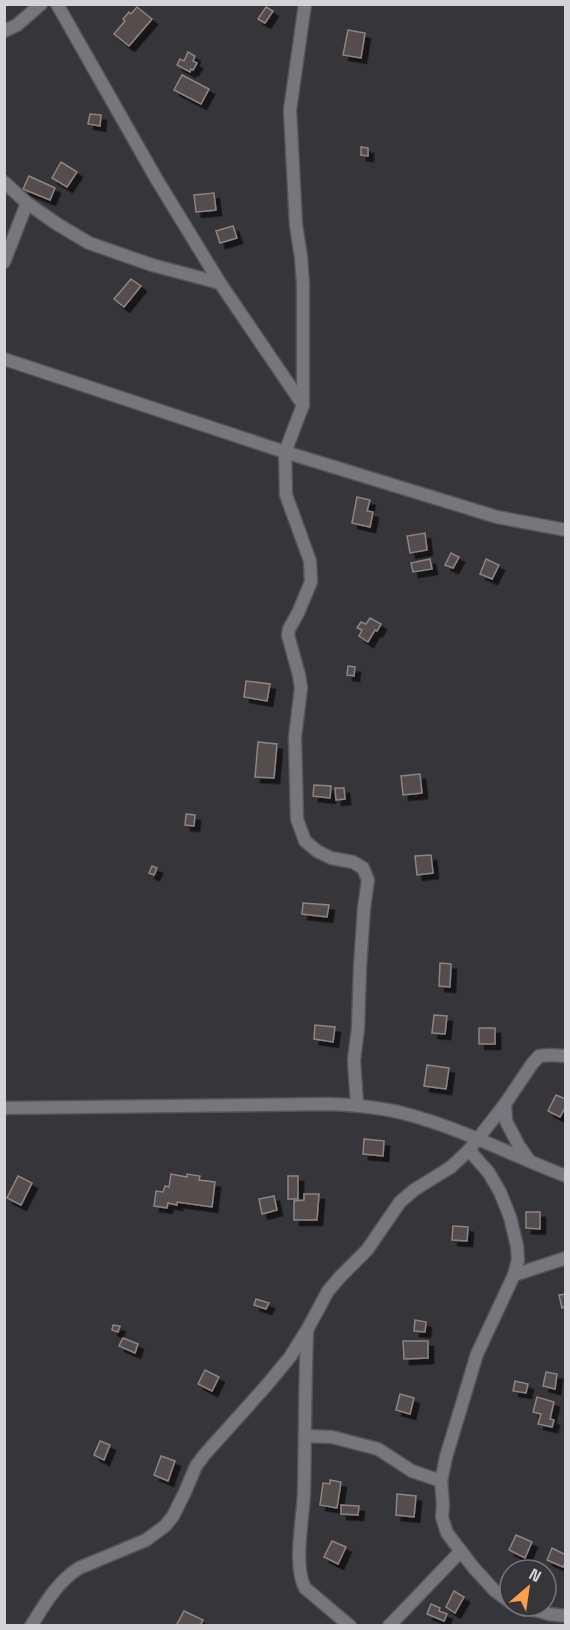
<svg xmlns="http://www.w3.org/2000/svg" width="570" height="1630" font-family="'Space Grotesk',sans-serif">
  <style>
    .building { fill: #554e4d; stroke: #8c8482; stroke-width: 1.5; filter: url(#shadow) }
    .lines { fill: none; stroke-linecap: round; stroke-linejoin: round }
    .minor-casing { stroke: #555458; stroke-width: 15 }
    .minor { stroke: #78767d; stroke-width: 12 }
  </style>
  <defs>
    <filter id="shadow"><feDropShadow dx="5.5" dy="5.5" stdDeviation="0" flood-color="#0009"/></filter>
  </defs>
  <rect width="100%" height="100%" fill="#36353a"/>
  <g class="building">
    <path d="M137,7L152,19L129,46L114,34L125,21L123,19L129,12L131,14Z"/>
    <path d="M266,7L273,11L265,23L258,19Z"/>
    <path d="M348,30L365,33L361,58L343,55Z"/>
    <path d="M188,52L195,56L193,61L197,63L193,70L191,69L190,72L177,65L180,59L184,61Z"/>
    <path d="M182,75L209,89L201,104L174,90Z"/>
    <path d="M90,114L101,115L100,126L88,124Z"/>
    <path d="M361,147L368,148V156L361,155Z"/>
    <path d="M61,162L77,172L67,187L52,178Z"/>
    <path d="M29,176L55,188L50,200L23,189Z"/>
    <path d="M214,193L216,210L196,212L194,195Z"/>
    <path d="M233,226L237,238L220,243L216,231Z"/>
    <path d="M131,279L141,286L124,307L114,299Z"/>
    <path d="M357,497L370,500L367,511L373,512L370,527L352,523Z"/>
    <path d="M425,533L427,550L410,553L407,536Z"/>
    <path d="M451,553L459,557L453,568L445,565Z"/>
    <path d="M430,559L432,569L413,572L411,563Z"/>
    <path d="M486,559L499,565L492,579L480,574Z"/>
    <path d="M370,618L381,624L377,631L375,630L368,642L359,636L362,630L357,628L361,622L366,624Z"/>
    <path d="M348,666L355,667L354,676L347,675Z"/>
    <path d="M246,681L270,684L267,701L244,697Z"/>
    <path d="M258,742L277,744L274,778L255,777Z"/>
    <path d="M420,774L422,793L403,795L401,776Z"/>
    <path d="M314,785L331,786L330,798L313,796Z"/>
    <path d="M335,788H344L345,799L336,800Z"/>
    <path d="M186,814L195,815L194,826L185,825Z"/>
    <path d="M431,855L433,873L417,875L415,856Z"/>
    <path d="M152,866L157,868L154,875L149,873Z"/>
    <path d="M303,903L329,905L327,917L302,914Z"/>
    <path d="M440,963L451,964L450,987L439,986Z"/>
    <path d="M434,1015L447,1016L445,1034L432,1033Z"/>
    <path d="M315,1025L335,1027L333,1042L314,1039Z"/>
    <rect x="479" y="1028" width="16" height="16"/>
    <path d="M427,1065L449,1068L446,1089L424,1086Z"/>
    <path d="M556,1095L566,1099V1106L560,1117L548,1111Z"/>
    <path d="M364,1139L384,1141L383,1156L363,1154Z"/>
    <path d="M171,1174L187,1177V1174L200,1176L199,1180L215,1182L212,1207L177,1202V1205L168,1203L167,1208L154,1206L156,1191L163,1192L165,1186L169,1187Z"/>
    <path d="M18,1176L32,1183L21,1205L7,1198Z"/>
    <rect x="288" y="1176" width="10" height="23"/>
    <path d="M304,1194H319L317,1220H294V1201L304,1200Z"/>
    <path d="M274,1196L277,1210L262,1214L259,1199Z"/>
    <path d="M526,1212H540V1229L526,1228Z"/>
    <path d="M453,1226L468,1227L467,1241L452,1240Z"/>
    <path d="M566,1294V1307L562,1308L559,1295Z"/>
    <path d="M256,1299L269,1303L266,1309L254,1305Z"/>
    <path d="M415,1320L426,1322L425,1332L414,1331Z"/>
    <path d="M113,1325L120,1326L118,1332L112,1330Z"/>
    <path d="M123,1338L138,1344L135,1353L119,1346Z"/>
    <path d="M403,1341H428V1358L404,1359Z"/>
    <path d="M205,1370L219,1377L212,1391L198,1384Z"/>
    <path d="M546,1372L557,1374L555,1389L543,1386Z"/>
    <path d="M515,1381L528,1384L526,1393L513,1391Z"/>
    <path d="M400,1394L414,1398L410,1414L396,1410Z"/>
    <path d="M537,1397L554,1402L550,1419L554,1420L552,1427L538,1424L541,1414L533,1412Z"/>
    <path d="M100,1441L110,1445L104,1460L94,1455Z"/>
    <path d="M161,1456L175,1461L168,1481L154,1475Z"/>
    <path d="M330,1480L341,1482L337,1508L320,1505L323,1483L330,1484Z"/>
    <path d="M397,1494L416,1496L414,1517L396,1515Z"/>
    <path d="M341,1505L359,1506L358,1515L341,1514Z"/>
    <path d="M516,1535L532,1542L525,1558L509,1550Z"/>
    <path d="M332,1541L346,1547L338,1564L324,1557Z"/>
    <path d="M552,1548L566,1555V1561L563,1567L547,1560Z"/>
    <path d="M454,1591L464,1597L455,1613L446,1607Z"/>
    <path d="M431,1604L440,1608L439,1611L447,1614L444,1621L427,1614Z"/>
    <path d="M184,1611L203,1620L200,1626H176Z"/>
  </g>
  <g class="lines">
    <g class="minor-casing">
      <g id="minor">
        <path d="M57,4L157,180L220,283L303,405"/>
        <path d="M305,4L290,110L296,225L301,257L303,284V405L285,452L286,495L310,561L311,582L298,613L289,629L288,635L299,675L301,688L295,737L297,819L305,841L317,851L331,858L353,862L363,868L368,880L364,908L360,967L358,1028L354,1060L357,1105"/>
        <path d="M4,31L17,25L41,4"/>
        <path d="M4,182L27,203L57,224L89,243L152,265L220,283"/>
        <path d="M4,262L27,203"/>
        <path d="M4,359L285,452L497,517L566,530"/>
        <path d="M505,1104L506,1121L519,1146L529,1160"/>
        <path d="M4,1108L328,1104C354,1105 381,1107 406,1114C461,1128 513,1156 566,1176"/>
        <path d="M514,1275L566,1258"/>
        <path d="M307,1331C305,1385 305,1439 304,1493C303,1518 293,1566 305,1588L350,1626"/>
        <path d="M305,1436L332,1437L378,1449L412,1471L441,1481"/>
        <path d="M510,1602L494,1590L473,1567L447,1533L442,1517L443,1504L441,1481L446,1457L477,1354L514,1275L518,1260L517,1246L510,1217L500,1192L489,1173L469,1150L505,1104L532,1064L539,1056L550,1055L566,1056"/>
        <path d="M519,1606L549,1614L566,1616"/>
        <path d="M31,1626C44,1605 58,1581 79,1568L146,1540L165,1526L173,1516L185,1492L196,1466L205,1454L266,1386L290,1357L307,1330L328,1291L340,1277L367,1250L400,1202L414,1190L451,1167L469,1150"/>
        <path d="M389,1626L461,1551"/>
      </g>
    </g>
    <use href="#minor" class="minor"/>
  </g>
  <rect width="570" height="1630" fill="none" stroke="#d4d3d7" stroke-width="12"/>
  <g transform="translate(528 1588) rotate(29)"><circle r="28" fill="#36353a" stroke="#757479" stroke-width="1.5"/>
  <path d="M0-4.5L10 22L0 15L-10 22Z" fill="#fa9f4f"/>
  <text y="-9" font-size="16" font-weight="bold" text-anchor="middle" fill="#d4d3d7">N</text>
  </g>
</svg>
